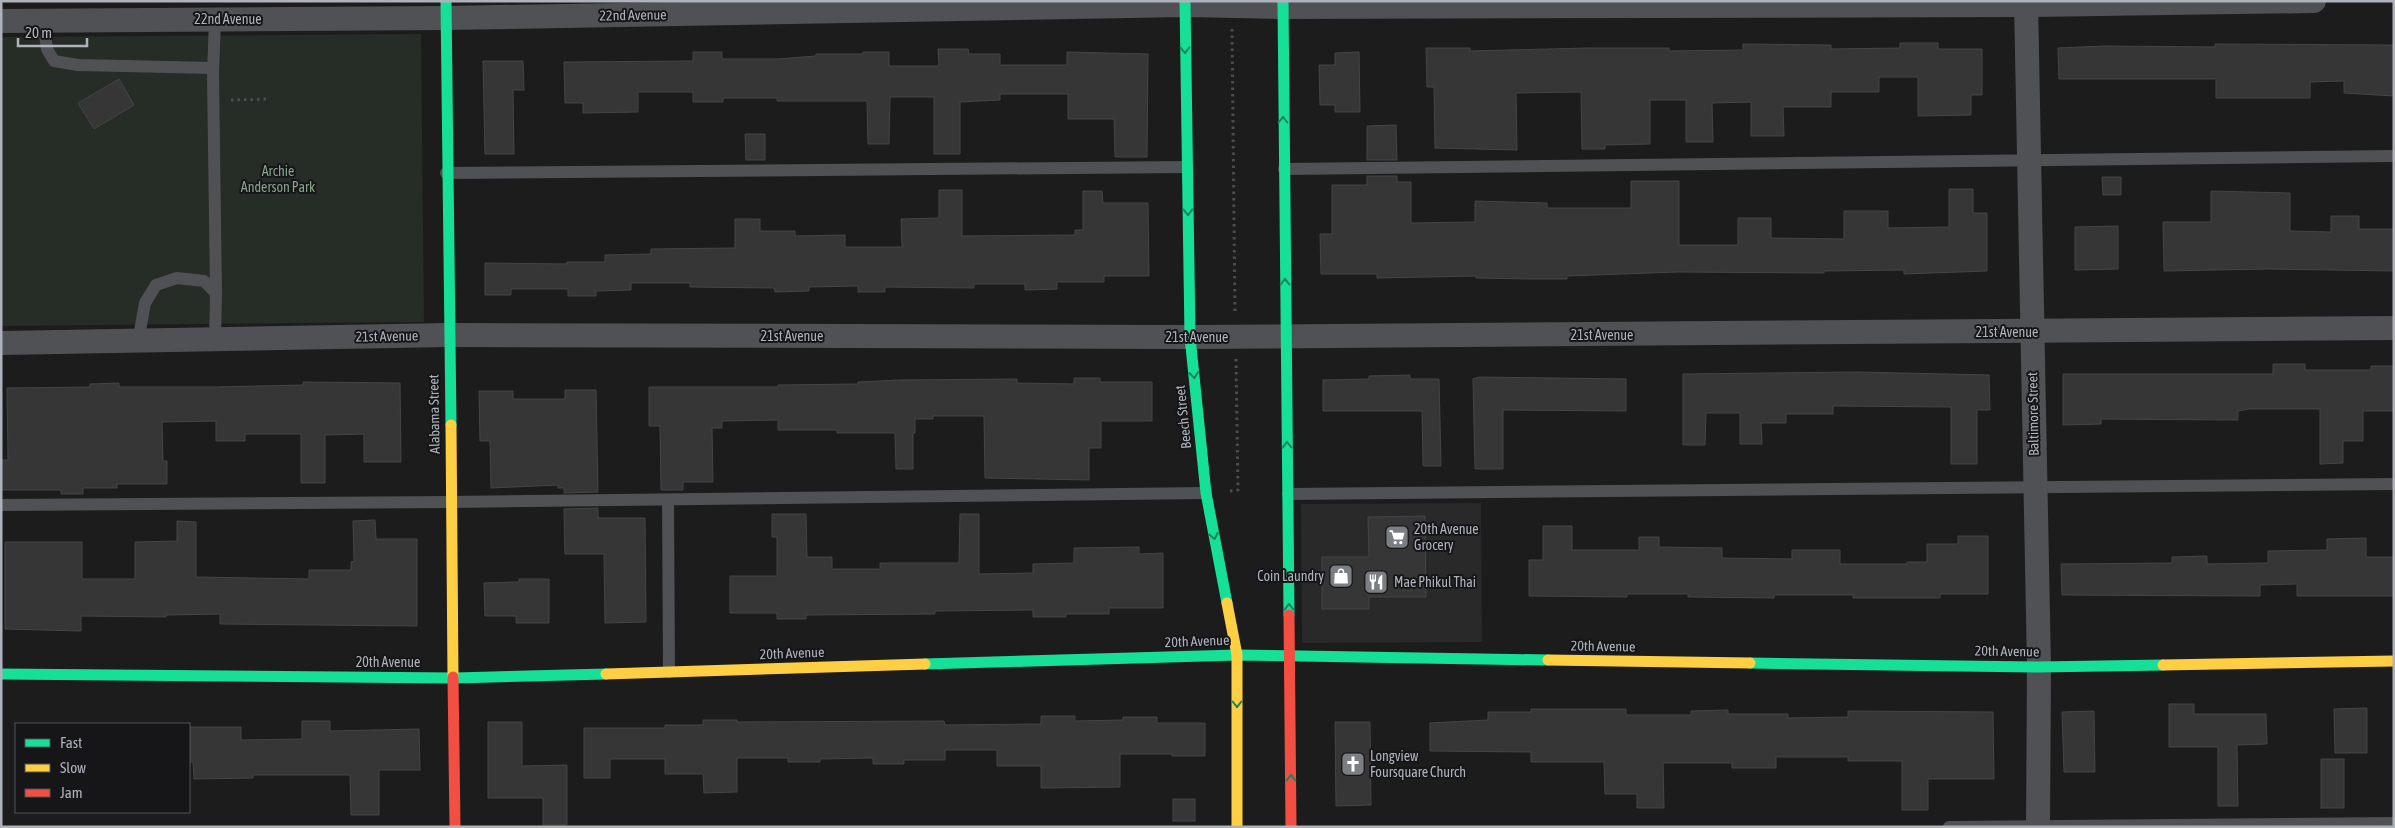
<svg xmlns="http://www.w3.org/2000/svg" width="2395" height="828" font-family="'Asap Condensed',sans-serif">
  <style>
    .built { fill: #29292a }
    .green { fill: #262c26 }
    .building { fill: #363637; stroke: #444548 }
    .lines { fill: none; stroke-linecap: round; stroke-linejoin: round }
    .path { stroke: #4c4d4f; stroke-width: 3; stroke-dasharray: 2.5 4; stroke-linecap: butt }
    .lane { stroke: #505154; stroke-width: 12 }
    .street { stroke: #505154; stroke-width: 24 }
    .fast { stroke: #16e098; stroke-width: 11 }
    .slow { stroke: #ffcf43; stroke-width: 11 }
    .jam { stroke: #f24e42; stroke-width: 11 }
    .oneway { stroke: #16855e }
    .labels { text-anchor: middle; stroke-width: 4; stroke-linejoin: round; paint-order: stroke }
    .street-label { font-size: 14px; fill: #aeb2bb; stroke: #161518 }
    .park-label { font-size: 14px; fill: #87a48a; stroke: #161518 }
    .poi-label { font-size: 14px; fill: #aeb2bb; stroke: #161518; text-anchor: start }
  </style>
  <rect width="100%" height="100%" fill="#1c1c1c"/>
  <path class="built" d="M1481,503L1482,642L1302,643L1301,504Z"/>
  <path class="green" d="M421,34L424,322L1,326V37Z"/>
  <g class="building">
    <path d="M1900,43H1938V49H1982V95H1971V115L1918,116V77H1879V92H1831V107H1783L1784,136H1751V102L1712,103L1713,142H1686V100H1650V144L1605,145V149H1582L1581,92L1516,93L1517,150L1435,148L1434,87H1427L1426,48H1470V51L1588,48H1669V51L1743,50V44L1831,45V49L1900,48Z"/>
    <path d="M2215,44L2394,45V96L2344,93V81L2310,82V98H2216V79H2059L2058,48L2104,46L2215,47Z"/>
    <path d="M938,49H968L969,54H1000V65H1067V52L1148,54L1147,157H1115L1114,119H1068V94H1000V100L960,102V154H934V97H890L889,144H868L867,101H777V98H723V102H693V92H638V112L583,113V103H565L564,62L693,61V52H722V59H777L816,56V54H863V52H889V66H939Z"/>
    <path d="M1359,52L1360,112H1335V105H1320L1319,65H1335V53Z"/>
    <path d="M483,61H523L524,90H513L514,154H485Z"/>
    <path d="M119,79L134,105L94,129L78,103Z"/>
    <path d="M1396,125L1397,160H1367V126Z"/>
    <path d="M745,134H765V160H746Z"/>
    <path d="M1367,176H1397V182H1411V223L1475,222V201L1547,203V208H1631V181H1679V245H1738V218H1771V238L1844,239V211H1888V228L1949,227V189H1973V213H1987V271L1904,274V270L1824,271V273L1678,272L1567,276V279H1531L1476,278V276L1377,278V274H1321L1320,234H1332V185H1367Z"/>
    <path d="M2102,177H2121V195H2103Z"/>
    <path d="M939,190H962V236L1075,235V230H1083V191H1102L1103,203H1148L1149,276H1104V282H1057V289L1025,290V284H974V288L885,287V292H858V286L809,287V291L775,292L774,288L690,287V283H631V290L596,291V296H568V289H511V295H485V263L567,264V262H605V255L651,254V249L735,248V219H760V231H795V236L845,235V247H902L901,219L939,218Z"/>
    <path d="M2211,191L2290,193V231L2331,232V216H2359V229H2394V271L2268,269L2164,271L2163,222H2211Z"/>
    <path d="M2118,226V269L2075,270V227Z"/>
    <path d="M2273,364H2305V370H2371V366H2394V411H2363V441H2343V463L2320,464V409H2249L2238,411V420L2101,419V424L2063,425V374H2273Z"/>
    <path d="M1857,372L1989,375L1990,410H1977V464H1951V407L1833,406V414H1786V423H1761L1762,444H1740V413H1706L1705,445H1683V374Z"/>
    <path d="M1410,375V379H1439L1441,466H1423L1422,411H1323V380L1369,379V376Z"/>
    <path d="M1479,377L1626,379V411L1503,410V469H1475L1473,379Z"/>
    <path d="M1074,378H1100V382H1152V421H1101V448H1089V480L985,478L984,416H933V419H915V433H913V469H896L895,433H837V430H778V420L722,421V428H712L713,482H683V490H661L660,426H649V387H778V385L858,384V382L900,380L1017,379V383L1074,384Z"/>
    <path d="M303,382L400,383L401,462H364V434L325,435V483H301V434H245V441H216V421L162,422L163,461H167V484H117V488H83V494H61V490H2V460H8L7,388L90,387V384L119,383V387H215L303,385Z"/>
    <path d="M565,390H596L598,492L564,493V488H558V485L491,488L490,441H480L479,391H513V399H565Z"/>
    <path d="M598,508V518H645L646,622L605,623L604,554H565L564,509Z"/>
    <path d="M772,514H806L807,557H832V569H880V563H959L960,514H979V574L1033,573V564L1074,563V548L1139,547V554L1163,553V608H1109V614H1066V617H1033V610L935,611V614L806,615V619H777V613H730V576H777V537H772Z"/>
    <path d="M1425,516L1426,597H1369V609H1322V557H1369L1368,517Z"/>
    <path d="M375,520L376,539H417V626L220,624V614L166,615V617L81,616V631L5,629V542H82V579H135V542L177,541V521L196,522V577L309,579V570H351V562L354,561L353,521Z"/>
    <path d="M1543,526H1572V550H1639V537H1659V547L1722,548V558L1792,559V550H1840V564H1907V562H1927V544H1958V536H1988V594H1940V598H1853V595H1774V598L1688,597V594H1627V597L1529,596V560H1543Z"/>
    <path d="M2366,538V557H2394V596H2297V584L2260,585V596L2062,595L2061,564L2172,563V557L2207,556V564L2268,563V551L2327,550V539Z"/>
    <path d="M519,579H549V623H516V616H485L484,583L519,582Z"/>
    <path d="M2169,704H2194V714H2266L2267,744L2237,745L2238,806H2218V747H2169Z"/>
    <path d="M2367,708V753H2335L2334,709Z"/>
    <path d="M1531,709H1626V715H1691V711L1728,710V714H1788V718L1848,717V711L1993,712L1994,779H1928V810H1902V761H1848V757H1776V768H1732V763H1663L1664,808H1637V794H1605L1604,762H1531V752L1430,751V723L1488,720V712H1531Z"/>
    <path d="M2094,711L2095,772H2064L2062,712Z"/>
    <path d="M1041,716H1075V721L1123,720V717H1157V723H1205V756H1172V754H1120V787L1041,788V766H997V750H945V760H904V764H873V758L820,759V762H788V758H737V792L704,793L703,774H665V759H610V778H584V728H665V725H703V720H737V722L944,721L945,725L1041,724Z"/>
    <path d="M302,721H330V731L419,729L420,770H379V815H351L350,775H253V778L194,779L193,762H189V727H241V740L302,739Z"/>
    <path d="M488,722H522V766L567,765V825H543V798H488Z"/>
    <path d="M1335,722H1370L1371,805L1336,806Z"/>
    <rect x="2321" y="759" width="23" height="49"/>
    <rect x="1173" y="799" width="22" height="22"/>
  </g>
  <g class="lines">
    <g class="path">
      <path d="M1232,29L1235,313"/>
      <path d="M231,100L267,99"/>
      <path d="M1230,491L1238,490L1236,359"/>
    </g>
    <g class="lane">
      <path d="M215,20L213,73L216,293"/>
      <path d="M43,21L47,49L54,61L78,65L213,68"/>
      <path d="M1284,169L2394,156"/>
      <path d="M446,173L1187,167"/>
      <path d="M138,342L145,303L156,285L177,278L204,281L216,293L215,340"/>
      <path d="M1288,494L2394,484"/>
      <path d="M668,500L669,672"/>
      <path d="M1,505L450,502L1206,493"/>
      <path d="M1949,827L2394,823"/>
    </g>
    <g class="street">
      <path d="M2026,1L2039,667L2038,827"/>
      <path d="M1,21L446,18L1185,5L1283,7L2026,5L2314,1"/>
      <path d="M1,343L449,335L1190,337L2394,328"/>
    </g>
    <g class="fast">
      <path d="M446,1L451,425"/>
      <path d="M1185,1L1190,337L1206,493L1227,603"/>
      <path d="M1283,1L1289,615"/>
      <path d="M1750,663L2039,667L2163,665"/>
      <path d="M925,664L1237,655L1548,660"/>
      <path d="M1,674L455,678L606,674"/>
    </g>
    <g class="slow">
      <path d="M451,425L453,677"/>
      <path d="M1227,603L1237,655V827"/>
      <path d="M1548,660L1750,663"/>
      <path d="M2163,665L2394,661"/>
      <path d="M606,674L925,664"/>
    </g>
    <g class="jam">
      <path d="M1289,615L1291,827"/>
      <path d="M453,677L455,827"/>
    </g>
  </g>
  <defs><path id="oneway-chevron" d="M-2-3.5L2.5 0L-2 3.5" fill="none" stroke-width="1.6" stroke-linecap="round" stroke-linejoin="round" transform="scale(1.25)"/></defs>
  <g class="oneway">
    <use href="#oneway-chevron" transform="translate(1185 50) rotate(89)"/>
    <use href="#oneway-chevron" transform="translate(1283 120) rotate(-90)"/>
    <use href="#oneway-chevron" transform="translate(1188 212) rotate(89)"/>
    <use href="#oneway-chevron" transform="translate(1285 282) rotate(-90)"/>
    <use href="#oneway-chevron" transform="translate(1194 375) rotate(84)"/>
    <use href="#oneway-chevron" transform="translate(1287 445) rotate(-91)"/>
    <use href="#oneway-chevron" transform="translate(1214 536) rotate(79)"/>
    <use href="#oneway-chevron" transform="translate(1289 607) rotate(-91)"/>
    <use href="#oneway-chevron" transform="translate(1237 704) rotate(90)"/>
    <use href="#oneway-chevron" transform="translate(1291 778) rotate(-90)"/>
  </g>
  <defs>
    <g id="supermarket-square" transform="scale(1.25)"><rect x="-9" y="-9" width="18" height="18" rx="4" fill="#7b7e83" stroke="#161518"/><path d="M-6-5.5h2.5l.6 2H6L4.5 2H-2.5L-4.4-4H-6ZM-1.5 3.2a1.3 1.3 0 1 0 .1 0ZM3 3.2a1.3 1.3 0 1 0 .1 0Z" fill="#fff"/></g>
    <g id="shop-square" transform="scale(1.25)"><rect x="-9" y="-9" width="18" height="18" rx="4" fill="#7b7e83" stroke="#161518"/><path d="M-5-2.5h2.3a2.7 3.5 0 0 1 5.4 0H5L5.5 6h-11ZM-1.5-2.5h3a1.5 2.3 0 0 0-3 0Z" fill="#fff"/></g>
    <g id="restaurant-square" transform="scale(1.25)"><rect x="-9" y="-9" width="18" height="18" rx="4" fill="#7b7e83" stroke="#161518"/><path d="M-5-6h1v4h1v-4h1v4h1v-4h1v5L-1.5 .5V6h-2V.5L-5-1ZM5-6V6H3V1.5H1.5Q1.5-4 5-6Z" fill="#fff"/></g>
    <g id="church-square" transform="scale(1.25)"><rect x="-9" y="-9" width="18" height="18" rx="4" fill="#7b7e83" stroke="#161518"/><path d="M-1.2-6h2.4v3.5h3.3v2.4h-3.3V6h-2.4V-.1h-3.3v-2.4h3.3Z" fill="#fff"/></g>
  </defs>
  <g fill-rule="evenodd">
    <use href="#supermarket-square" x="1397" y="537"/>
    <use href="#shop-square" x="1341" y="576"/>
    <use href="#restaurant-square" x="1376" y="582"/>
    <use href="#church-square" x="1353" y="764"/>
  </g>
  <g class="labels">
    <g class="street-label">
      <text transform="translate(633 15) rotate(-1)" y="5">22nd Avenue</text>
      <text x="228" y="24">22nd Avenue</text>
      <text x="2007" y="337">21st Avenue</text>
      <text x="1602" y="340">21st Avenue</text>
      <text transform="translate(387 336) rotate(-1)" y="5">21st Avenue</text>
      <text x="792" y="341">21st Avenue</text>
      <text x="1197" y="342">21st Avenue</text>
      <text transform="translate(434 414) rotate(-91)" y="5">Alabama Street</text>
      <text transform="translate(2033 414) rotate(-91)" y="5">Baltimore Street</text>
      <text transform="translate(1183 417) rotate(-96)" y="5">Beech Street</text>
      <text transform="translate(1197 641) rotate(-2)" y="5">20th Avenue</text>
      <text transform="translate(1603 646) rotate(1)" y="5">20th Avenue</text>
      <text transform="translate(2007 651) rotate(1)" y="5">20th Avenue</text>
      <text transform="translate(792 653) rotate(-2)" y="5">20th Avenue</text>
      <text x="388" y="667">20th Avenue</text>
    </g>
    <g class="park-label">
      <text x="278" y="176">Archie<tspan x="278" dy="16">Anderson Park</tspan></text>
    </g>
    <g class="poi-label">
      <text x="1414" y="534">20th Avenue<tspan x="1414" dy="16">Grocery</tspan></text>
      <text x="1324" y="581" text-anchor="end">Coin Laundry</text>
      <text x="1394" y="587">Mae Phikul Thai</text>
      <text x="1370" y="761">Longview<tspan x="1370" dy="16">Foursquare Church</tspan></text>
    </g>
  </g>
  <rect width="2395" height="828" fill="none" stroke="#aeb2bb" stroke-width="5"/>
  <rect x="15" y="723" width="175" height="90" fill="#161518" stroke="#535459"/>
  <rect x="25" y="739" width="25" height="8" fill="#16e098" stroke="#535459"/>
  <text x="60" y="748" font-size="15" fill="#aeb2bb">Fast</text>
  <rect x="25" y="764" width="25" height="8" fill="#ffcf43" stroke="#535459"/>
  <text x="60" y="773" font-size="15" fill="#aeb2bb">Slow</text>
  <rect x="25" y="789" width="25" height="8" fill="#f24e42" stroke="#535459"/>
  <text x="60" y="798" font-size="15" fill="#aeb2bb">Jam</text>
  <path d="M18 38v8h69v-8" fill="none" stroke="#aeb2bb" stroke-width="2.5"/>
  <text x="25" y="38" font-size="15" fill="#aeb2bb" stroke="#161518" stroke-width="4" paint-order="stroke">20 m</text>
</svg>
